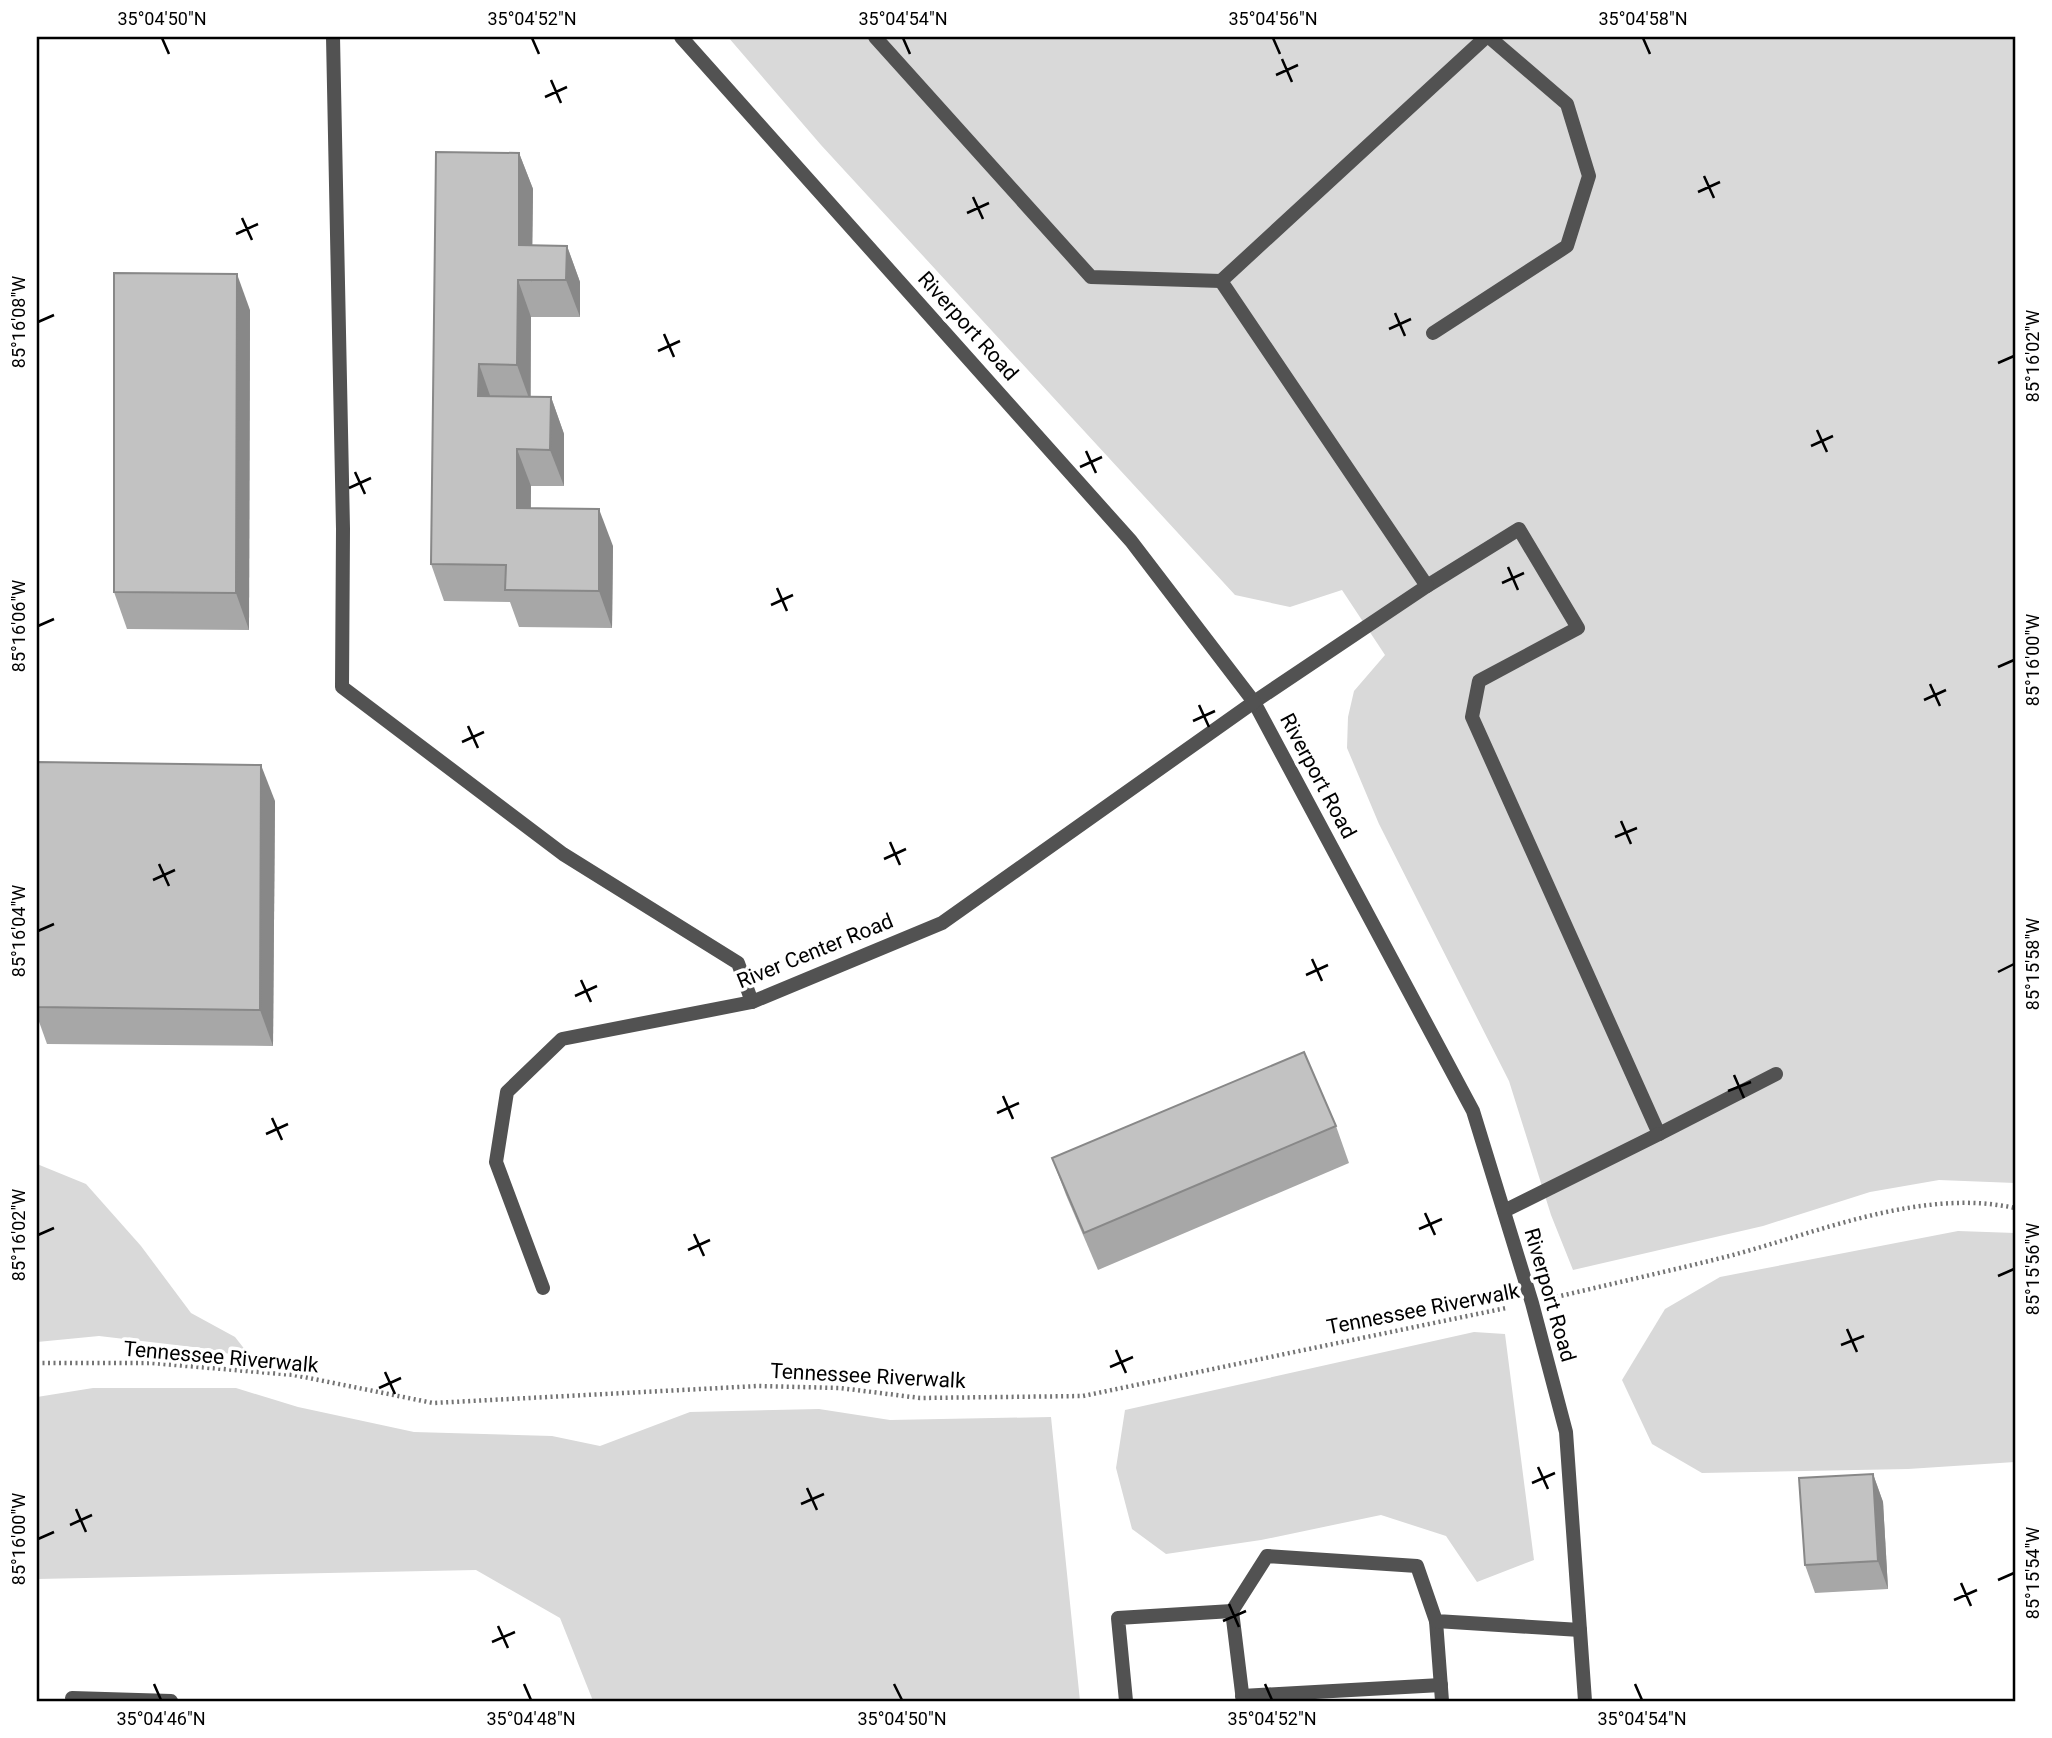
<svg xmlns="http://www.w3.org/2000/svg" width="2052" height="1738" font-family="Roboto,sans-serif">
  <style>
    .green { fill: #d9d9d9 }
    .lines { fill: none; stroke-linecap: round; stroke-linejoin: round }
    .path { stroke: #747474; stroke-width: 4.5; stroke-dasharray: 2 3.5; stroke-linecap: butt }
    .service { stroke: #525252; stroke-width: 14 }
    .minor { stroke: #525252; stroke-width: 14 }
    .wall { fill: #a7a7a7 }
    .shaded-wall { fill: #888 }
    .building { fill: #c2c2c2; stroke: #888; stroke-width: 2 }
    .ticks { fill: none; stroke: #000; stroke-width: 2.5 }
    .labels { text-anchor: middle; stroke-width: 7; stroke-linejoin: round; paint-order: stroke }
    .street-label { font-size: 21px; fill: #000; stroke: #fff }
    .neatline { fill: none; stroke: #000; stroke-width: 2.5 }
    .ticks-label { font-size: 18px; text-anchor: middle; fill: #000 }
  </style>
  <rect width="100%" height="100%" fill="#fff"/>
  <g class="green">
    <path d="M728,37H2015V1183L1939,1180L1870,1192L1763,1226L1573,1270L1551,1215L1509,1081L1379,824L1347,748L1348,717L1354,691L1385,655L1342,590L1290,607L1235,595L821,145Z"/>
    <path d="M37,1164L86,1184L141,1246L191,1313L235,1337L253,1360L210,1349L99,1336L37,1342Z"/>
    <path d="M1958,1231L2015,1233V1462L1908,1469L1702,1473L1652,1444L1622,1380L1665,1309L1720,1277Z"/>
    <path d="M1474,1332L1505,1334L1534,1560L1477,1582L1446,1536L1381,1515L1261,1540L1166,1554L1132,1529L1116,1468L1125,1410Z"/>
    <path d="M93,1388H236L298,1407L414,1432L552,1436L600,1446L690,1412L819,1409L890,1420L1051,1417L1080,1701H593L560,1618L476,1570L37,1579V1397Z"/>
  </g>
  <g class="lines">
    <g class="path">
      <path d="M1556,1297C1615,1283 1674,1270 1733,1255C1822,1231 1923,1188 2015,1208"/>
      <path d="M37,1363H151L294,1375L433,1403L758,1386L840,1388L920,1398L1083,1396L1506,1308"/>
    </g>
    <g class="service">
      <path d="M333,37L343,529L342,687L563,854L738,963L752,1002"/>
      <path d="M875,37L1091,277L1221,281"/>
      <path d="M1433,333L1567,246L1589,176L1567,104L1489,37"/>
      <path d="M1427,586L1519,529L1578,628L1479,681L1472,717L1659,1134L1776,1074"/>
      <path d="M1254,702L1427,586L1221,281L1486,37"/>
      <path d="M1504,1211L1659,1134"/>
      <path d="M1436,1621L1442,1701"/>
      <path d="M1242,1696L1441,1685"/>
      <path d="M72,1698L171,1701"/>
      <path d="M1126,1701L1118,1618L1232,1611"/>
      <path d="M1243,1701L1232,1611L1267,1556L1417,1566L1436,1621L1580,1630"/>
    </g>
    <g class="minor">
      <path d="M681,37L1131,541L1254,702L1473,1111L1532,1303L1566,1432L1585,1701"/>
      <path d="M543,1288L496,1162L507,1092L562,1039L752,1002L942,923L1254,702"/>
    </g>
  </g>
  <g class="wall">
    <path d="M519,153L533,189L532,245L567,246L580,282V317H531V397H551L564,434V486H531V508L613,546L612,628L519,627L510,602L444,601L431,564Z"/>
    <path d="M250,310L249,630L127,629L114,592Z"/>
    <path d="M37,762L275,801L273,1046L47,1044L37,1016Z"/>
    <path d="M1336,1126L1349,1163L1098,1270L1066,1195L1052,1158Z"/>
    <path d="M1873,1474L1883,1502L1888,1589L1815,1593L1805,1565Z"/>
  </g>
  <g class="shaded-wall">
    <path d="M519,153L533,189L532,282L519,245Z"/>
    <path d="M567,246L580,282V317L566,280Z"/>
    <path d="M237,274L250,310L249,630L236,593Z"/>
    <path d="M518,280L531,317L530,401L517,365Z"/>
    <path d="M479,364L492,401L478,396Z"/>
    <path d="M551,397L564,434V486L550,450Z"/>
    <path d="M517,449L531,486L530,545L517,508Z"/>
    <path d="M599,509L613,546L612,628L599,591Z"/>
    <path d="M261,765L275,801L273,1046L260,1010Z"/>
    <path d="M1873,1474L1883,1502L1888,1589L1878,1561Z"/>
  </g>
  <g class="building">
    <path d="M436,152L519,153V245L567,246L566,280H518L517,365L479,364L478,396L551,397L550,450L517,449V508L599,509V591L505,590L506,565L431,564Z"/>
    <path d="M114,273L237,274L236,593L114,592Z"/>
    <path d="M37,762L261,765L260,1010L37,1007Z"/>
    <path d="M1304,1052L1336,1126L1084,1233L1052,1158Z"/>
    <path d="M1873,1474L1878,1561L1805,1565L1799,1478Z"/>
  </g>
  <path class="ticks" d="M162,38L169,54M532,38L539,54M903,38L910,54M1273,38L1280,54M1643,38L1650,54M1282,59L1292,82M1276,75L1298,65M551,80L561,103M545,97L567,87M1704,176L1714,198M1698,192L1720,182M973,197L983,219M967,213L989,203M242,218L252,240M236,234L258,224M1395,313L1405,336M38,322L54,315M1389,329L1411,319M664,334L674,357M658,351L680,341M1998,363L2014,356M1817,430L1827,452M1811,446L1833,436M1086,451L1096,473M1080,467L1102,457M355,472L365,494M349,488L371,478M1508,567L1518,590M1502,583L1524,573M777,588L787,611M771,605L793,595M38,626L54,619M1998,667L2014,660M1930,684L1940,706M1924,700L1946,690M1199,705L1209,727M1193,721L1215,711M468,726L478,748M462,742L484,732M1621,821L1631,844M1615,837L1637,828M890,842L900,865M884,859L906,849M159,864L169,886M153,880L175,870M38,931L54,924M1312,959L1322,981M1998,972L2014,964M1306,975L1328,965M581,980L591,1002M575,996L597,986M1734,1075L1744,1098M1728,1091L1751,1082M1003,1096L1013,1119M997,1113L1019,1103M272,1118L282,1140M266,1134L288,1124M1425,1213L1435,1235M1419,1229L1442,1219M694,1234L704,1256M38,1235L54,1228M688,1250L710,1240M1998,1276L2014,1269M1847,1329L1857,1352M1841,1345L1864,1336M1116,1350L1126,1373M1110,1367L1133,1357M385,1372L395,1394M379,1388L401,1378M1538,1467L1548,1489M1532,1483L1555,1473M807,1488L817,1510M801,1504L824,1494M76,1509L86,1532M70,1525L92,1515M38,1539L54,1532M1998,1580L2014,1573M1961,1583L1971,1606M1954,1600L1977,1590M1229,1604L1239,1627M1223,1621L1246,1611M498,1626L508,1648M492,1642L515,1632M154,1684L161,1700M524,1684L531,1700M894,1684L902,1700M1265,1684L1272,1700M1635,1684L1642,1700"/>
  <g class="labels">
    <g class="street-label">
      <text transform="translate(968 326) rotate(48)" y="7">Riverport Road</text>
      <text transform="translate(1318 776) rotate(62)" y="7">Riverport Road</text>
      <text transform="translate(815 951) rotate(-22)" y="7">River Center Road</text>
      <text transform="translate(1550 1295) rotate(74)" y="7">Riverport Road</text>
      <text transform="translate(1423 1309) rotate(-11)" y="7">Tennessee Riverwalk</text>
      <text transform="translate(221 1357) rotate(5)" y="7">Tennessee Riverwalk</text>
      <text transform="translate(868 1376) rotate(3)" y="7">Tennessee Riverwalk</text>
    </g>
  </g>
  <rect width="2052" height="1738" fill="none" stroke="#ffffff" stroke-width="77"/>
  <rect x="38" y="38" width="1976" height="1662" class="neatline"/>
  <g class="ticks-label">
    <text x="162" y="25">35°04'50"N</text>
    <text x="532" y="25">35°04'52"N</text>
    <text x="903" y="25">35°04'54"N</text>
    <text x="1273" y="25">35°04'56"N</text>
    <text x="1643" y="25">35°04'58"N</text>
    <text transform="translate(19 322) rotate(-90)" y="6">85°16'08"W</text>
    <text transform="translate(2033 356) rotate(-90)" y="6">85°16'02"W</text>
    <text transform="translate(19 626) rotate(-90)" y="6">85°16'06"W</text>
    <text transform="translate(2033 660) rotate(-90)" y="6">85°16'00"W</text>
    <text transform="translate(19 931) rotate(-90)" y="6">85°16'04"W</text>
    <text transform="translate(2033 964) rotate(-90)" y="6">85°15'58"W</text>
    <text transform="translate(19 1235) rotate(-90)" y="6">85°16'02"W</text>
    <text transform="translate(2033 1269) rotate(-90)" y="6">85°15'56"W</text>
    <text transform="translate(19 1539) rotate(-90)" y="6">85°16'00"W</text>
    <text transform="translate(2033 1573) rotate(-90)" y="6">85°15'54"W</text>
    <text x="161" y="1725">35°04'46"N</text>
    <text x="531" y="1725">35°04'48"N</text>
    <text x="902" y="1725">35°04'50"N</text>
    <text x="1272" y="1725">35°04'52"N</text>
    <text x="1642" y="1725">35°04'54"N</text>
  </g>
</svg>
